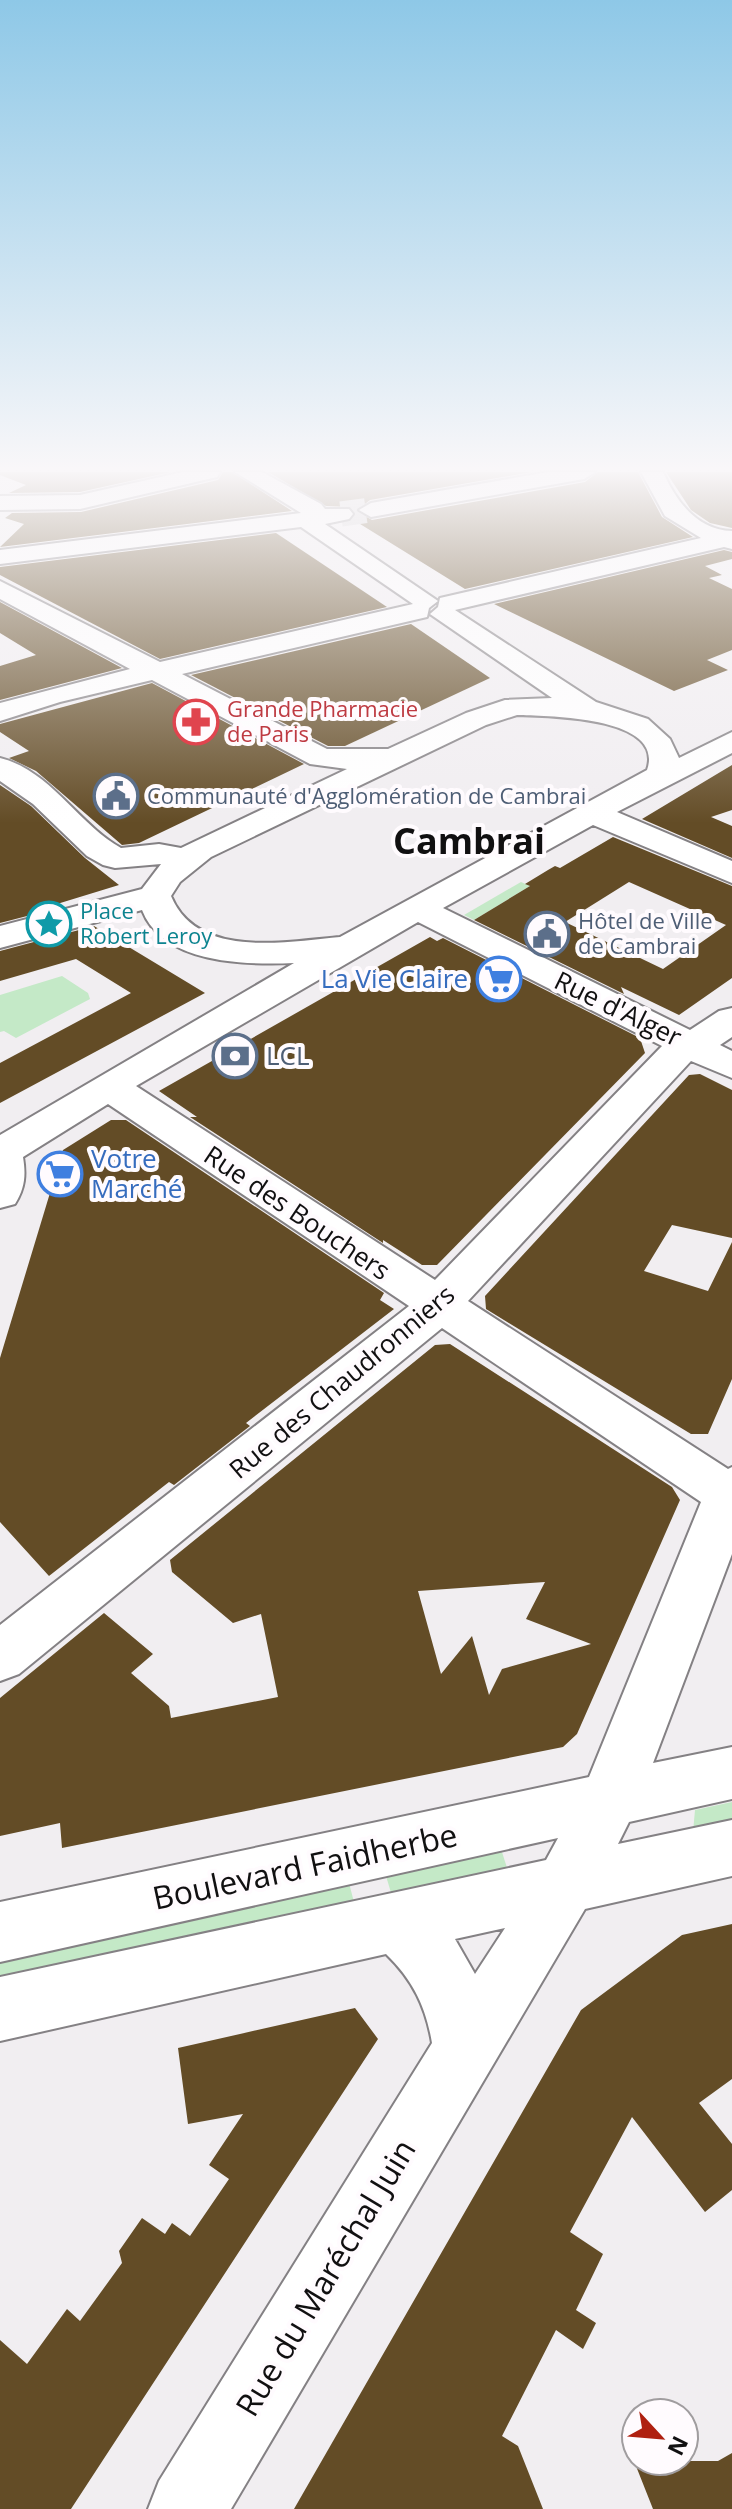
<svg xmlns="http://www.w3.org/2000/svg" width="732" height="2509" font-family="'Open Sans',sans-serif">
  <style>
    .green { fill: #c4e9c7 }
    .building { fill: #634c26; fill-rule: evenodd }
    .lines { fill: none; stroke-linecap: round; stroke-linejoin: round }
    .minor-tunnel { stroke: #cfcdcf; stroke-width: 25; stroke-dasharray: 25 13; stroke-linecap: butt }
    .minor-casing { stroke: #848184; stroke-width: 4 }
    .minor { fill: #fff; fill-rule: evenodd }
    .labels { text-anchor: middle; stroke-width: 8; stroke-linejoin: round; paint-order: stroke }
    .far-health-label { font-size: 22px; fill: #be3a42; stroke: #fffbfe; text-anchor: start }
    .far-service-label { font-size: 22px; fill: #4e5e75; stroke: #fffbfe; text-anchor: start }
    .far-culture-label { font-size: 22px; fill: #0d838f; stroke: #fffbfe; text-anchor: start }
    .shop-label { font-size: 26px; fill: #366cbe; stroke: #fffbfe; text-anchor: end }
    .street-label { font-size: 26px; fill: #111011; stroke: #fffbfe }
    .service-label { font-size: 26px; fill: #4e5e75; stroke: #fffbfe; text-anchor: start }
    .near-street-label { font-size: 32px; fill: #111011; stroke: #fffbfe }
    .far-town-label { font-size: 36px; font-weight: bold; fill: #111011; stroke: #fffbfe }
  </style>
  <rect width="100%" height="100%" fill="#f1eef1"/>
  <g class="green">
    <path d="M521,882L530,886L474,920L464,915Z"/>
    <path d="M62,976L88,993L90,999L16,1038L4,1031L0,1032V995Z"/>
    <path d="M732,1802V1823L693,1832L695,1810Z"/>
    <path d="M502,1852L508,1871L392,1896L386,1876Z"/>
    <path d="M349,1883L355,1906L0,1983V1959Z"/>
  </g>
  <g class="building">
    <path d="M0,472H171L80,492L9,493L26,485L0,475Z"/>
    <path d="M223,472H232L292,511L0,547L24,524L5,518L12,513L81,512L218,480Z"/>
    <path d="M268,472H532L370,500L356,511L372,520L585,482L598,472H638L662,517L693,537L465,589L352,519L356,514L351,507L326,506Z"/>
    <path d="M666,472H732V528L710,523L691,510Z"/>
    <path d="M276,533L387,607L160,659L0,575V567Z"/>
    <path d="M724,550L732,552V559L705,566L722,575L709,578L732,589V650L707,660L728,670L674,691L494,604Z"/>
    <path d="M0,602L122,668L0,700V666L36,655L0,633Z"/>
    <path d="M411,624L490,678L345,746H328L191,675Z"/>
    <path d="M152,683L304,764L139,843L122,845L36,771L9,758L29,751L0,732V724Z"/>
    <path d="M732,765V810L711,817L732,826V858L642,819Z"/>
    <path d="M0,785L31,806L85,858L119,885L57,904L62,907L0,923Z"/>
    <path d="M613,837L732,886V978L679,1015L621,987L624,994L474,920L530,886L525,884L548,870L555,866L560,868ZM629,882L726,925L663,969L565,922Z"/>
    <path d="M94,926L205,993L0,1103V1063L131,993L76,959L0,981V951Z"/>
    <path d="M430,937L437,941L443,938L640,1038L645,1053L437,1265H422L383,1240V1243L190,1117H197L159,1091Z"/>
    <path d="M700,1074L732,1090V1238L672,1225L644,1271L708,1291L732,1242V1379L708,1434H691L486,1309L485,1296L689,1075Z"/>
    <path d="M111,1120H126L384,1293L380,1300L394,1309L246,1423L250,1426L174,1485L169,1482L49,1576L0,1522V1358L63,1150Z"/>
    <path d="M450,1344L672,1487L680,1500L577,1734L563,1747L62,1848L60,1823L0,1836V1698L104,1613L153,1654L131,1673L169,1706L171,1718L278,1697L261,1614L233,1623L172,1572L170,1560L435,1345ZM545,1582L526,1619L591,1644L502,1669L489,1695L472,1636L441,1674L418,1591Z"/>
    <path d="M732,1924V2079L699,2103L732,2144V2190L705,2212L632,2117L570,2232L603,2254L576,2310L596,2323L583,2349L556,2330L502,2436L518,2446L543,2509H294L581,2010L682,1935Z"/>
    <path d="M355,2008L378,2039L71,2509H0V2340L27,2364L67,2309L80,2321L122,2263L119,2251L142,2218L165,2234L172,2223L190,2236L229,2179L209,2165L243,2114L188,2124L178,2048Z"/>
    <path d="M732,2453V2509H653L634,2461H718Z"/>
  </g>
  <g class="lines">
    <path class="minor-tunnel" d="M341,514L371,510"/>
    <g class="minor-casing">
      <g id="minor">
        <path d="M183,472H220L217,477L80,509L0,510V496L80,495Z"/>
        <path d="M235,472H262L321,504L325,509H349L353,514L349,519L325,524L438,601L429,608L427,617L182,674L327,749H388L466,713L505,700L552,698L430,614L438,607L440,598L701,538L665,516L641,472H663C676,501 697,530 732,531V549L724,547L455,610L596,702L648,719L670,739L679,758L732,732V753L617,812L732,861V883L593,825L443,908L690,1030L719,1011L732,1008V1037L720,1045L732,1051V1078L691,1061L468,1301L728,1469L732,1467V1554L653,1763L732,1747V1799L629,1822L618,1844L732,1820V1876L585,1909L231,2509H148L159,2481L432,2043C426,2007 413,1980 386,1954L0,2041V1977L546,1860L558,1838L0,1962V1902L589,1777L701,1502L442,1328L19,1674L0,1681V1625L409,1306L108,1104L23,1157C26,1175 25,1188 15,1204L0,1208V1135L294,963C245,965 163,964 142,910L0,948V926L142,889L161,864L115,868L103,865L87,856L33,804L0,781V758C50,770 78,824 121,848L159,844L181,848L347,769L310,764L152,680L60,702L0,721V703L130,669L0,599V581L160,662L413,604L301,527L0,564V550L301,513ZM517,715C546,716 666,716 647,770L340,937C285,942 197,959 171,896L180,882L211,857L486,725ZM418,922L662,1046L435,1280L136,1086ZM505,1928L475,1974L455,1939Z"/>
        <path d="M548,472H595L584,479L371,517L359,510L371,503Z"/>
      </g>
    </g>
    <use href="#minor" class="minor"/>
  </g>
  <linearGradient id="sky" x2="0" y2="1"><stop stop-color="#8ec8e7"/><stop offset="0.57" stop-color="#f9f7f9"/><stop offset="1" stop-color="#f9f7f9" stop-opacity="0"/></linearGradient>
  <rect width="732" height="823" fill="url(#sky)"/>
  <defs>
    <g id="pharmacy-ring" transform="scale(2.3)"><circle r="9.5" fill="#fffbfe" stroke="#e0444e" stroke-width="1.5"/><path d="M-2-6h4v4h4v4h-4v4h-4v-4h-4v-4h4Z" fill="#e0444e"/></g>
    <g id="civic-ring" transform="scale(2.3)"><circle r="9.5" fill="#fffbfe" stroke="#5c6f8a" stroke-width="1.5"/><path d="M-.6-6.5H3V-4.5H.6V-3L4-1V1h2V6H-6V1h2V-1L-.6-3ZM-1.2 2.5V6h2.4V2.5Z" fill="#5c6f8a"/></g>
    <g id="sight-ring" transform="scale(2.3)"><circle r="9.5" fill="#fffbfe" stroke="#0f9aa8" stroke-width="1.5"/><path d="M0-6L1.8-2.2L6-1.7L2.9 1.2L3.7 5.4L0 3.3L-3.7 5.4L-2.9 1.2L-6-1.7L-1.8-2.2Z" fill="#0f9aa8"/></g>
    <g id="supermarket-ring" transform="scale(2.3)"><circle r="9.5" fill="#fffbfe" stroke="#3f7fe0" stroke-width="1.5"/><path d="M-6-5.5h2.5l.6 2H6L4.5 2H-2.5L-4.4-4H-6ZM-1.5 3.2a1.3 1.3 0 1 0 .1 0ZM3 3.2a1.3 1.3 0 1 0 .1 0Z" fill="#3f7fe0"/></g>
    <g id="bank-ring" transform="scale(2.3)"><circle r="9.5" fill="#fffbfe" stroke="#5c6f8a" stroke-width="1.5"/><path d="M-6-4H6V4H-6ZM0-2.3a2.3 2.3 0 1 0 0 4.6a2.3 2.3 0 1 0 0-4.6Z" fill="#5c6f8a"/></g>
  </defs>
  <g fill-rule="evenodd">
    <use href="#pharmacy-ring" x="196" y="722"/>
    <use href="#civic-ring" x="116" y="796"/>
    <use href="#sight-ring" x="49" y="924"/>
    <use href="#civic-ring" x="547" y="934"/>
    <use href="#supermarket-ring" x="499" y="979"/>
    <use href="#bank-ring" x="235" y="1056"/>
    <use href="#supermarket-ring" x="60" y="1174"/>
  </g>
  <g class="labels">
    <g class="far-health-label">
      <text x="227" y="717">Grande Pharmacie<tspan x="227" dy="25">de Paris</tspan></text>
    </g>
    <g class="far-service-label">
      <text x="147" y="804">Communauté d'Agglomération de Cambrai</text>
      <text x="578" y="929">Hôtel de Ville<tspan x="578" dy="25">de Cambrai</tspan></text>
    </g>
    <g class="far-culture-label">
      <text x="80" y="919">Place<tspan x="80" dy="25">Robert Leroy</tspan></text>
    </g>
    <g class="shop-label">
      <text x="468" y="988">La Vie Claire</text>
      <text x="91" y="1168" text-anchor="start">Votre<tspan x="91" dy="30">Marché</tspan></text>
    </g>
    <g class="street-label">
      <text transform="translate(618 1009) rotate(26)" y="9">Rue d'Alger</text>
      <text transform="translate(297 1213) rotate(34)" y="9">Rue des Bouchers</text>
      <text transform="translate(342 1382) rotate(-40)" y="9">Rue des Chaudronniers</text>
    </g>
    <g class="service-label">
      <text x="266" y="1065">LCL</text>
    </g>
    <g class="near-street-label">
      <text transform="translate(305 1867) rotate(-12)" y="11">Boulevard Faidherbe</text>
      <text transform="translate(326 2278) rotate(-59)" y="11">Rue du Maréchal Juin</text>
    </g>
    <g class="far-town-label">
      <text x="469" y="854">Cambrai</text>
    </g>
  </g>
  <g transform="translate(660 2437) rotate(116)"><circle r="38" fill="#fffbfe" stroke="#a09d9f" stroke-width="2"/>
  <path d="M0-6L14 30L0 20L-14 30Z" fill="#af2010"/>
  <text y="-12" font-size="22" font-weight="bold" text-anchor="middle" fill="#111011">N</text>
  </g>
</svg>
